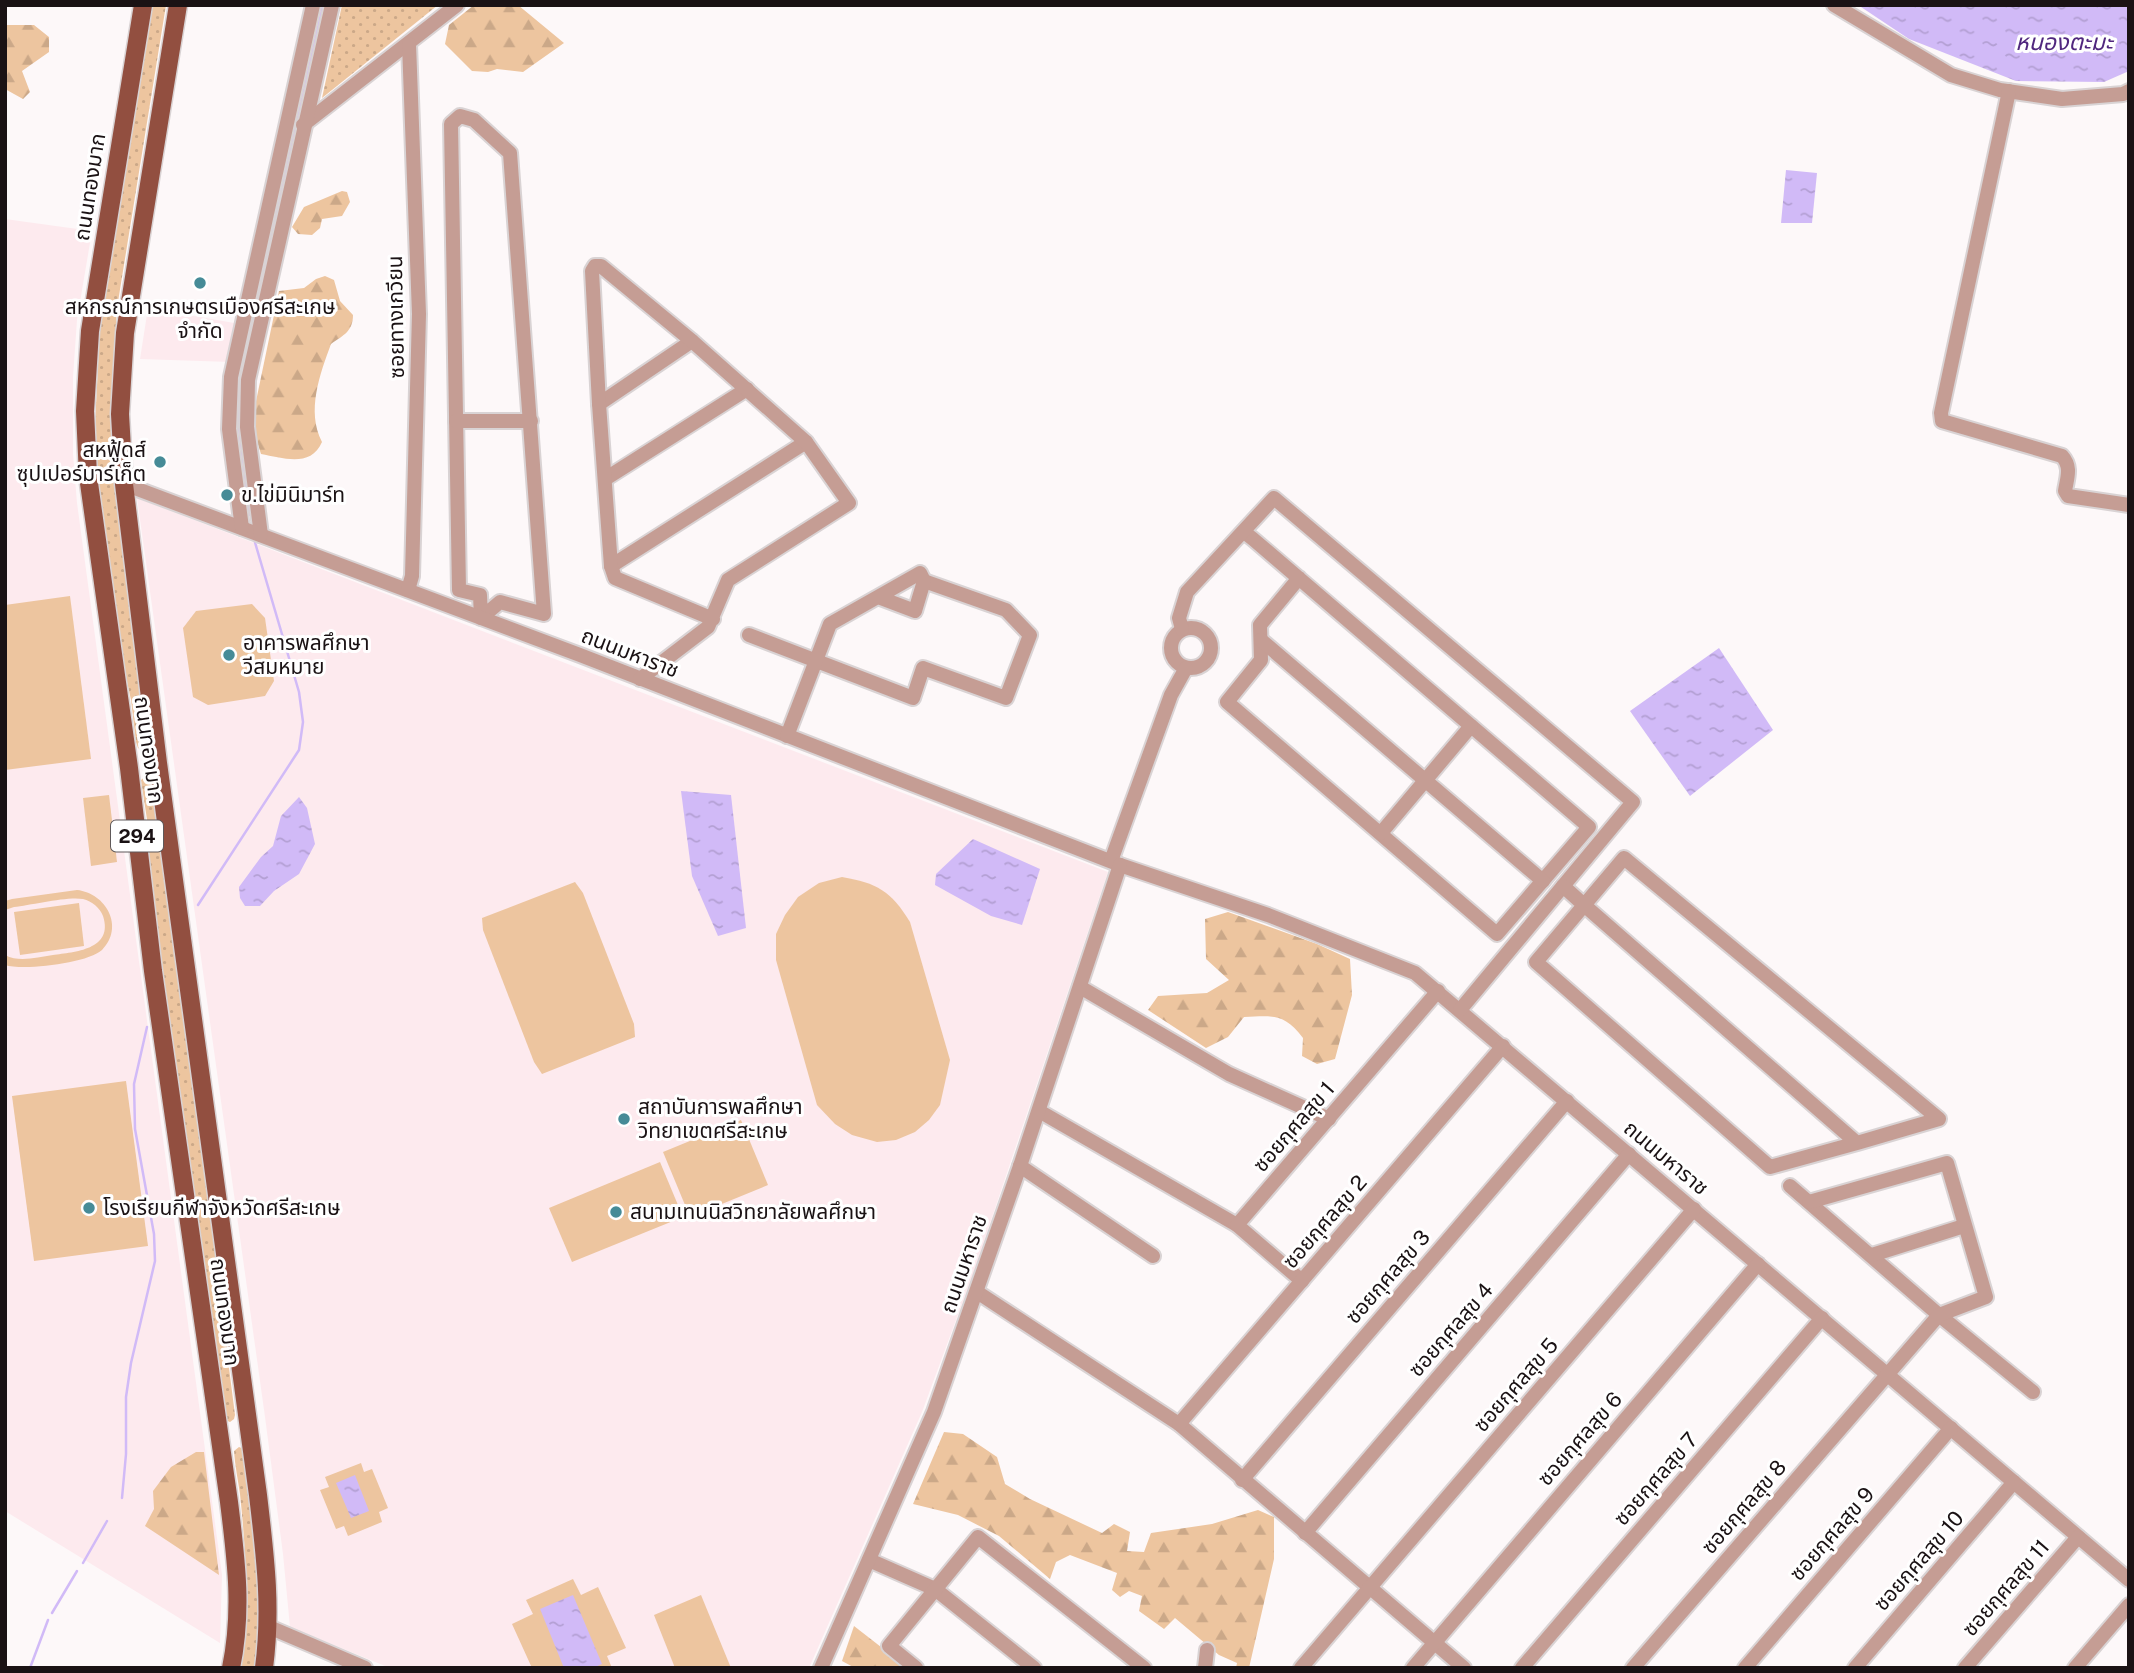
<svg xmlns="http://www.w3.org/2000/svg" width="2134" height="1673" font-family="'Public Sans','Noto Sans Thai',sans-serif">
  <style>
    .built { fill: #fdeaee }
    .grass { fill: url(#grass-dots) }
    .forest { fill: url(#forest-firs) }
    .garden { fill: #edc59f }
    .water { fill: url(#water-ripples) }
    .lines { fill: none; stroke-linecap: round; stroke-linejoin: round }
    .stream { stroke: #d1baf7; stroke-width: 2.5 }
    .minor-casing { stroke: #d9d3d4; stroke-width: 18 }
    .major-casing { stroke: #d9d3d4; stroke-width: 21 }
    .minor { stroke: #c59d94; stroke-width: 14 }
    .major { stroke: #924f40; stroke-width: 18 }
    .poi-dot { fill: #468b97; stroke: #fff; stroke-width: 2.5 }
    .labels { text-anchor: middle; stroke-width: 6; stroke-linejoin: round; paint-order: stroke }
    .shield { fill: #fff; stroke: #5f595a; stroke-width: 2 }
    .shield-label { font-size: 19px; font-weight: bold; fill: #1a1214 }
    .street-label { font-size: 21px; fill: #1a1214; stroke: #fff }
    .poi-label { font-size: 21px; fill: #1a1214; stroke: #fff; text-anchor: start }
    .water-label { font-size: 23px; font-style: italic; fill: #50277e; stroke: #fff }
  </style>
  <defs>
    <pattern id="grass-dots" width="8" height="8" patternUnits="userSpaceOnUse" patternTransform="scale(1.75)"><rect width="8" height="8" fill="#edc59f"/><path d="M2 2h.1M6 6h.1" fill="none" stroke="#cba888" stroke-width="1.8" stroke-linecap="round"/></pattern>
    <pattern id="forest-firs" width="22" height="20" patternUnits="userSpaceOnUse" patternTransform="scale(1.75)"><rect width="22" height="20" fill="#edc59f"/><path d="M5 1l3.5 6h-7zM16 11l3.5 6h-7z" fill="#cba888"/></pattern>
    <pattern id="water-ripples" width="26" height="14" patternUnits="userSpaceOnUse" patternTransform="scale(1.75)"><rect width="26" height="14" fill="#d1baf7"/><path d="M2 4q2-2 4 0t4 0M15 11q2-2 4 0t4 0" fill="none" stroke="#b39fd3"/></pattern>
  </defs>
  <rect width="100%" height="100%" fill="#fdf8f9"/>
  <g class="built">
    <path d="M5,219L92,231L77,320L73,377V454L77,503L222,1575L220,1643L5,1511Z"/>
    <path d="M148,308L240,324L231,362L140,359Z"/>
    <path d="M137,498L1108,872L973,1274L922,1412L809,1668H390L290,1627L283,1554L265,1417Z"/>
  </g>
  <g class="grass">
    <path d="M150,5H166L117,308L111,401L113,477L147,742V747L142,750L138,748L136,742L131,700L114,622L97,483L95,426L100,323Z"/>
    <path d="M342,5H438L322,98Z"/>
    <path d="M147,775L152,778L224,1298L229,1368L235,1415L234,1419L230,1422L225,1420L151,898L148,826L141,780Z"/>
    <path d="M239,1447L244,1449L260,1565L262,1624L256,1668H240C250,1612 246,1551 240,1494C238,1480 235,1466 234,1451Z"/>
  </g>
  <g class="forest">
    <path d="M474,5H518L564,43L523,72L497,69L488,72L472,71L445,44L449,25Z"/>
    <path d="M5,25H34L49,37V52L22,71L30,92L23,99L5,89Z"/>
    <path d="M342,191L347,192L350,202L342,216L322,219L320,228L312,235L298,234L292,227L304,207Z"/>
    <path d="M325,276L334,280L340,301L353,315C353,331 344,335 331,344C320,374 306,411 322,442C311,468 283,458 261,454L255,435V406L279,291L304,288L316,279Z"/>
    <path d="M1228,912L1317,944L1350,959L1352,995L1335,1059L1317,1064L1302,1056L1303,1038C1284,1013 1273,1016 1244,1017L1228,1037L1206,1048L1148,1010L1158,996L1207,993L1229,980L1206,959L1205,919Z"/>
    <path d="M944,1432L963,1434L997,1457L1005,1484L1030,1499L1102,1533L1114,1524L1130,1532L1127,1551L1144,1552L1151,1533L1212,1524L1258,1510L1274,1517V1559L1249,1668H1236L1237,1663L1219,1655L1175,1618L1164,1629L1139,1611L1142,1596L1129,1591L1120,1597L1112,1590L1117,1573L1070,1555L1056,1562L1050,1579L999,1536L958,1515L913,1504Z"/>
    <path d="M196,1452H204L219,1575L145,1526L154,1509L153,1491L171,1467Z"/>
    <path d="M854,1626L908,1668H855L842,1661Z"/>
  </g>
  <g class="garden">
    <path d="M70,596L91,759L5,770V605Z"/>
    <path d="M252,604L265,618L274,681L265,696L208,705L193,697L183,628L196,611Z"/>
    <path d="M109,795L117,862L91,866L83,798Z"/>
    <path d="M842,877C877,883 891,891 910,922L950,1060L940,1105L929,1120L915,1132L896,1140L877,1142L852,1135L835,1124L817,1105L776,960V934L785,915L798,897L819,883Z"/>
    <path d="M575,882L583,893L634,1024L635,1037L542,1074L534,1062L483,930L482,918Z"/>
    <path d="M77,890C106,893 125,927 102,950C88,963 24,971 5,965V955C20,963 37,957 53,955C74,952 114,950 103,916C100,908 92,901 83,899C68,896 31,905 14,907L5,910V901L12,899Z"/>
    <path d="M79,903L84,946L20,955L14,912Z"/>
    <path d="M126,1081L148,1246L34,1261L12,1096Z"/>
    <path d="M741,1120L768,1185L690,1217L663,1152Z"/>
    <path d="M660,1162L683,1217L572,1262L549,1208Z"/>
    <path d="M361,1463L364,1472L372,1469L388,1508L379,1512L382,1522L348,1536L344,1526L336,1529L320,1490L329,1487L325,1477Z"/>
    <path d="M573,1579L581,1595L598,1587L626,1648L607,1656L612,1668H532L512,1624L533,1614L526,1600Z"/>
    <path d="M701,1595L731,1668H675L654,1615Z"/>
  </g>
  <g class="water">
    <path d="M1858,5H2129V71L2104,82L2016,81L1909,39Z"/>
    <path d="M1786,170L1817,173L1812,223H1781Z"/>
    <path d="M1719,648L1773,730L1690,796L1630,711Z"/>
    <path d="M681,791L731,795L746,928L718,936L692,876Z"/>
    <path d="M299,797L307,808L315,844L299,874L274,891L260,906H245L240,898L239,887L261,857L273,846L281,816Z"/>
    <path d="M973,839L1040,869L1022,925L991,916L935,885L936,874Z"/>
    <path d="M355,1475L369,1511L351,1518L336,1483Z"/>
    <path d="M573,1595L602,1664L593,1668H564L540,1609Z"/>
  </g>
  <g class="lines">
    <g class="stream">
      <path d="M250,515L239,428L240,379L323,5"/>
      <path d="M198,905L299,750L303,722L299,692L254,539"/>
      <path d="M122,1498L126,1454V1397L131,1363L155,1261L154,1234L135,1129L134,1084L147,1027"/>
      <path d="M83,1563L107,1521"/>
      <path d="M52,1613L77,1571"/>
      <path d="M30,1668L48,1620"/>
    </g>
    <g class="minor-casing">
      <g id="minor">
        <path d="M1834,5L1951,75L2000,90L2062,99L2123,94L2129,91"/>
        <path d="M2009,91L1941,413L1942,421L2062,456C2072,467 2067,478 2065,491L2068,496L2129,505"/>
        <path d="M460,116L474,120L510,153L544,614L500,602L481,618L480,595L459,590L451,124Z"/>
        <path d="M303,125L457,5"/>
        <path d="M599,404L692,341"/>
        <path d="M456,421H531"/>
        <path d="M605,479L747,389"/>
        <path d="M124,484L580,655L1120,865L1268,915L1415,973L2129,1580"/>
        <path d="M242,528L229,429L231,377L313,5"/>
        <path d="M1244,532L1253,539L1589,827L1497,934L1227,702L1261,660L1260,625L1299,578"/>
        <path d="M261,535L247,427L248,380L332,5"/>
        <path d="M611,566L806,442"/>
        <path d="M408,590L412,576L419,314L409,44"/>
        <circle cx="1191" cy="648" r="20"/>
        <path d="M1182,629L1179,618L1187,592L1274,498L1633,802L1460,1010"/>
        <path d="M749,635L913,698L923,668L1006,698L1030,635L1006,610L924,581"/>
        <path d="M1261,640L1543,881"/>
        <path d="M640,679L708,627L728,580L849,503L806,442L692,341L601,266H595L592,271L599,404L611,566L615,578L713,619"/>
        <path d="M787,736L830,624L920,573L924,581L915,611L878,597"/>
        <path d="M1381,833L1471,726"/>
        <path d="M1111,861L1171,695L1186,668"/>
        <path d="M1563,886L1584,905L1857,1143L1770,1167L1536,962L1624,858L1939,1119L1857,1143"/>
        <path d="M1080,987L1229,1074L1329,1119"/>
        <path d="M1039,1111L1237,1225"/>
        <path d="M1020,1166L1153,1256"/>
        <path d="M1790,1186L1939,1315L2033,1392"/>
        <path d="M1872,1255L1964,1226"/>
        <path d="M1302,1281L1237,1225L1438,991"/>
        <path d="M977,1292L1179,1424L1464,1668"/>
        <path d="M1179,1424L1503,1046"/>
        <path d="M1242,1480L1567,1101"/>
        <path d="M1305,1533L1629,1154"/>
        <path d="M869,1560L935,1589L1034,1668"/>
        <path d="M269,1627L365,1668"/>
        <path d="M821,1668L934,1412L1020,1166L1120,865"/>
        <path d="M916,1668L889,1646L978,1537L1144,1668"/>
        <path d="M1205,1668L1207,1650"/>
        <path d="M1301,1668L1694,1209"/>
        <path d="M1413,1668L1758,1264"/>
        <path d="M1522,1668L1822,1318"/>
        <path d="M1633,1668L1939,1315L1986,1297L1947,1163L1809,1202"/>
        <path d="M1745,1668L1951,1428"/>
        <path d="M1855,1668L2014,1482"/>
        <path d="M1965,1668L2078,1537"/>
        <path d="M2075,1668L2129,1605"/>
      </g>
    </g>
    <g class="major-casing">
      <g id="major">
        <path d="M143,5L90,331L85,411L88,476L129,768L153,971L229,1502C236,1559 243,1610 231,1668"/>
        <path d="M178,5L125,333L120,414L124,484L158,763L258,1495C265,1555 272,1607 264,1668"/>
      </g>
    </g>
    <use href="#minor" class="minor"/>
    <use href="#major" class="major"/>
  </g>
  <g class="poi-dot">
    <circle cx="200" cy="283" r="7"/>
    <circle cx="160" cy="462" r="7"/>
    <circle cx="227" cy="495" r="7"/>
    <circle cx="229" cy="655" r="7"/>
    <circle cx="624" cy="1119" r="7"/>
    <circle cx="89" cy="1208" r="7"/>
    <circle cx="616" cy="1212" r="7"/>
  </g>
  <g class="labels">
    <rect class="shield" x="111" y="820.5" width="52" height="31" rx="5"/>
    <g class="shield-label">
      <text x="137" y="843">294</text>
    </g>
    <g class="street-label">
      <text transform="translate(90 187) rotate(-81)" y="7">ถนนทองมาก</text>
      <text transform="translate(396 317) rotate(-91)" y="7">ซอยทางเกวียน</text>
      <text transform="translate(630 653) rotate(21)" y="7">ถนนมหาราช</text>
      <text transform="translate(149 750) rotate(82)" y="7">ถนนทองมาก</text>
      <text transform="translate(1294 1127) rotate(-49)" y="7">ซอยกุศลสุข 1</text>
      <text transform="translate(1666 1158) rotate(40)" y="7">ถนนมหาราช</text>
      <text transform="translate(1325 1222) rotate(-49)" y="7">ซอยกุศลสุข 2</text>
      <text transform="translate(964 1264) rotate(-71)" y="7">ถนนมหาราช</text>
      <text transform="translate(1388 1277) rotate(-49)" y="7">ซอยกุศลสุข 3</text>
      <text transform="translate(225 1312) rotate(82)" y="7">ถนนทองมาก</text>
      <text transform="translate(1451 1330) rotate(-49)" y="7">ซอยกุศลสุข 4</text>
      <text transform="translate(1516 1385) rotate(-49)" y="7">ซอยกุศลสุข 5</text>
      <text transform="translate(1580 1439) rotate(-49)" y="7">ซอยกุศลสุข 6</text>
      <text transform="translate(1656 1479) rotate(-49)" y="7">ซอยกุศลสุข 7</text>
      <text transform="translate(1744 1507) rotate(-49)" y="7">ซอยกุศลสุข 8</text>
      <text transform="translate(1832 1534) rotate(-49)" y="7">ซอยกุศลสุข 9</text>
      <text transform="translate(1919 1561) rotate(-49)" y="7">ซอยกุศลสุข 10</text>
      <text transform="translate(2006 1588) rotate(-49)" y="7">ซอยกุศลสุข 11</text>
    </g>
    <g class="poi-label">
      <text x="200" y="314" text-anchor="middle">สหกรณ์การเกษตรเมืองศรีสะเกษ<tspan x="200" dy="24">จำกัด</tspan></text>
      <text x="146" y="457" text-anchor="end">สหฟู้ดส์<tspan x="146" dy="24">ซุปเปอร์มาร์เก็ต</tspan></text>
      <text x="241" y="502">ข.ไข่มินิมาร์ท</text>
      <text x="243" y="650">อาคารพลศึกษา<tspan x="243" dy="24">วีสมหมาย</tspan></text>
      <text x="638" y="1114">สถาบันการพลศึกษา<tspan x="638" dy="24">วิทยาเขตศรีสะเกษ</tspan></text>
      <text x="103" y="1215">โรงเรียนกีฬาจังหวัดศรีสะเกษ</text>
      <text x="630" y="1219">สนามเทนนิสวิทยาลัยพลศึกษา</text>
    </g>
    <g class="water-label">
      <text x="2064" y="50">หนองตะมะ</text>
    </g>
  </g>
  <rect width="2134" height="1673" fill="none" stroke="#1a1214" stroke-width="14"/>
</svg>
